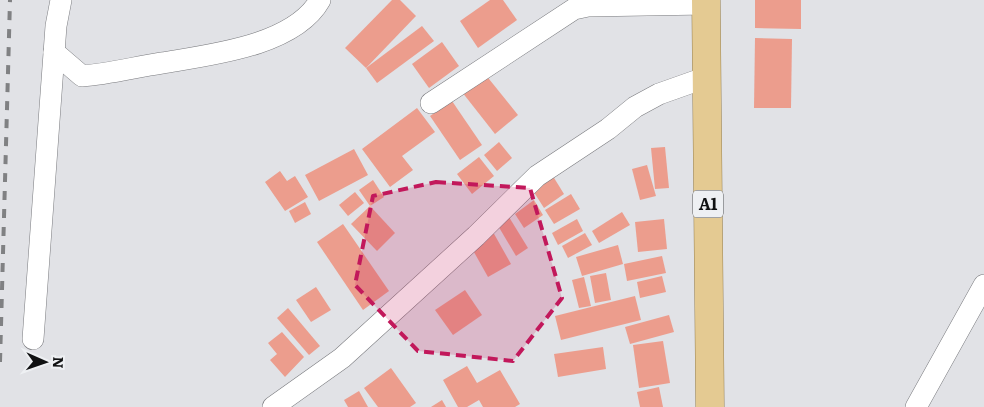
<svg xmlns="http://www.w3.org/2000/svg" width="984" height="407" font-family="Literata,serif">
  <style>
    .building { fill: #ec9d8d }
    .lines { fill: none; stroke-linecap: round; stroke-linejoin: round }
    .minor-casing { stroke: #797a7e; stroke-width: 22 }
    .trunk-casing { stroke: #968153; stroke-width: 29 }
    .minor { stroke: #fff; stroke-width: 21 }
    .trunk { stroke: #e4ca92; stroke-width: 28 }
    .rail { stroke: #808183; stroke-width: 4; stroke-dasharray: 9 9; stroke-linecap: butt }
    .marked { fill: #c2185b; fill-opacity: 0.2; stroke: #c2185b; stroke-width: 4; stroke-dasharray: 10 6; stroke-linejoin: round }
    .labels { text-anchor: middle; stroke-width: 4; stroke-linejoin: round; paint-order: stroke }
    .shield { fill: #eef0f3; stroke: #535456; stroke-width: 1 }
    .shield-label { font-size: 16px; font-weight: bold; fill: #101112 }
  </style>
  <rect width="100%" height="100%" fill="#e1e2e6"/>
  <g class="building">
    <path d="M392,0H400L416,16L366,68L345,48Z"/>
    <path d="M490,0H503L517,20L478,48L460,21Z"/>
    <path d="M755,0H801V29L755,28Z"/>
    <path d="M422,26L434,41L377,83L366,68Z"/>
    <path d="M755,38L792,39L791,108H754Z"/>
    <path d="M442,42L459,66L429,88L412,64Z"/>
    <path d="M485,74L518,115L495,134L462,92Z"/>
    <path d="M452,101L482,145L460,160L430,116Z"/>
    <path d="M417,108L435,132L402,156L413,170L390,187L362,149Z"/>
    <path d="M499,142L512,158L497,171L484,155Z"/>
    <path d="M665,147L669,188L655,189L651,148Z"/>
    <path d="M354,149L368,175L319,201L305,175Z"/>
    <path d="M479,157L494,176L472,194L457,174Z"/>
    <path d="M647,165L656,196L640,200L632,169Z"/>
    <path d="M280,171L287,181L295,176L308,197L285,211L265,182Z"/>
    <path d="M551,173L564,194L544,208L530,186Z"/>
    <path d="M373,180L384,197L370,206L359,190Z"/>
    <path d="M355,192L364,203L348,216L339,205Z"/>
    <path d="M571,194L580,209L554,224L545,210Z"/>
    <path d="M534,200L543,215L524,228L515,214Z"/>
    <path d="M305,202L311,214L295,223L289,211Z"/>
    <path d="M370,206L395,233L377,251L351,224Z"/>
    <path d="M622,212L630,225L599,243L592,231Z"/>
    <path d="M509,217L528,248L516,256L497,224Z"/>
    <path d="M577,219L583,231L558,245L552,233Z"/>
    <path d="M664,219L667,249L638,252L635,222Z"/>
    <path d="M343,224L389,291L363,310L317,242Z"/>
    <path d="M493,232L511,264L488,277L470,245Z"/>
    <path d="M585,233L592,245L568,258L562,246Z"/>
    <path d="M618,245L623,264L582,276L576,257Z"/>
    <path d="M662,256L666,273L627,281L624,264Z"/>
    <path d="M606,273L611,300L595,303L590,276Z"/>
    <path d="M662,276L666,292L640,298L637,282Z"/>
    <path d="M584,277L591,306L579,308L572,280Z"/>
    <path d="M316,287L331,310L311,322L296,300Z"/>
    <path d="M465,290L482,315L453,335L435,310Z"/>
    <path d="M635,296L641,320L561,340L555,316Z"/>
    <path d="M288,308L320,346L309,355L277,318Z"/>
    <path d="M669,315L674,332L630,344L625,327Z"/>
    <path d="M282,332L304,357L285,377L270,360L277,354L268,343Z"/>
    <path d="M663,341L670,383L639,388L633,345Z"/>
    <path d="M603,347L606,369L558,377L554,354Z"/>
    <path d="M467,366L477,383L500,370L520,404L515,407H483L479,400L467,407H458L443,380Z"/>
    <path d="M391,368L416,403L410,407H378L364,388Z"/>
    <path d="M659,387L663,407H640L637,392Z"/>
    <path d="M359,391L368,407H348L344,400Z"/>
    <path d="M442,400L446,407H431Z"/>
  </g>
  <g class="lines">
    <g class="minor-casing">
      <g id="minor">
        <path d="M54,52L82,76C109,74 135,67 162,63C209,55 294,46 320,0"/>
        <path d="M431,103L574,9L588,6L706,4"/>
        <path d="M33,339L56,26L61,0"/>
        <path d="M273,407L342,358L476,236L537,176L608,129L635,107L659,94L707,77"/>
        <path d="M916,407L984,285"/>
      </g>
    </g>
    <g class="trunk-casing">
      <path id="trunk" d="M706,0L710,407"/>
    </g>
    <use href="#minor" class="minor"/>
    <use href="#trunk" class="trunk"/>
    <path class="rail" d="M0,362L10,0"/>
  </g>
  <path class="marked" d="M436,182L530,188L562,298L513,361L418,351L355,285L373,196Z"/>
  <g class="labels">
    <rect class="shield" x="693" y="190.5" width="30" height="27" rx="4"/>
    <g class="shield-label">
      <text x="708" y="210">A1</text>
    </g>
  </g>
  <g transform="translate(45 362) rotate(92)" stroke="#eef0f3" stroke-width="4" paint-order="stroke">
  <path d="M0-4L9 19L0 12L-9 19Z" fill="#101112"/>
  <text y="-8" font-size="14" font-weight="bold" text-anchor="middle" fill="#101112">N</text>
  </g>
</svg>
